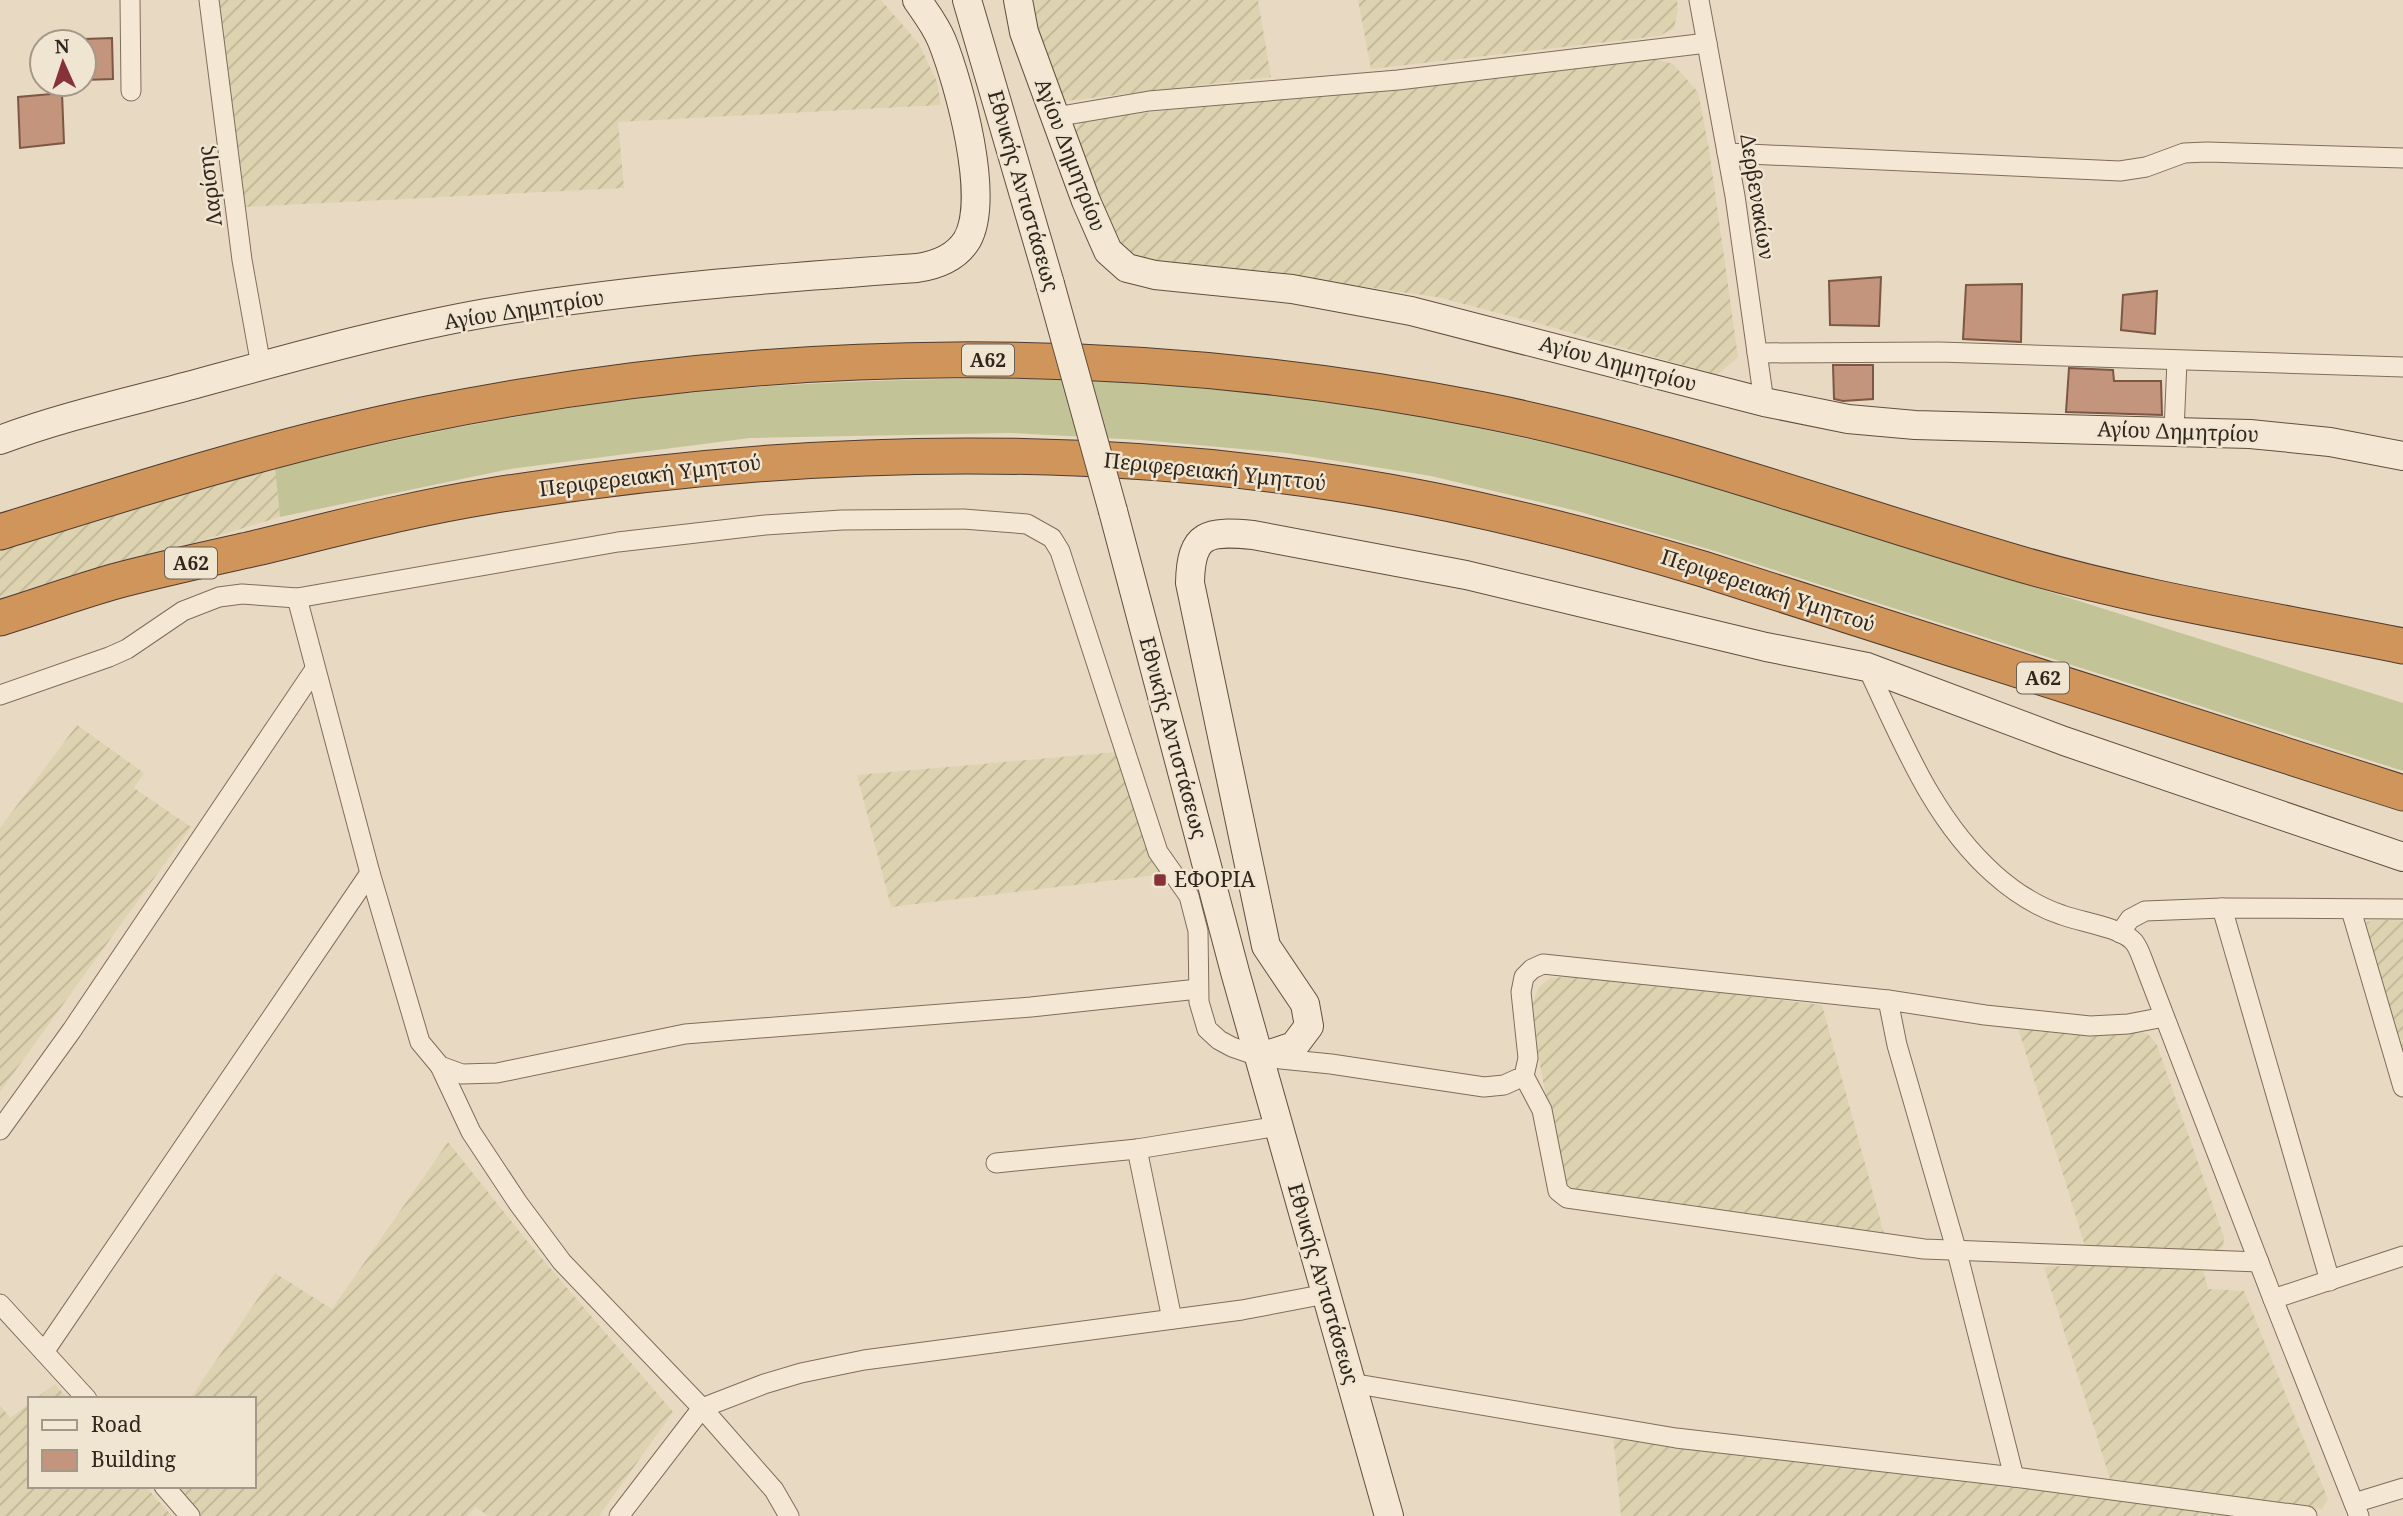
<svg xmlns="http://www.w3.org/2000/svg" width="2403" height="1516" font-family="'Noto Serif',serif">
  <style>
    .farmland { fill: url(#farmland-furrows) }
    .grass { fill: #c2c497 }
    .building { fill: #c2957c; stroke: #7c5744; stroke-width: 2 }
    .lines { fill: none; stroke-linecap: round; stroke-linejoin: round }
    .street-casing { stroke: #806c5b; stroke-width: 21 }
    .secondary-casing { stroke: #614e3e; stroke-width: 30 }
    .highway-casing { stroke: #4e3b2f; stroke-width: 37 }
    .street { stroke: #f4e8d4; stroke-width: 19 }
    .secondary { stroke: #f4e8d4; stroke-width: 28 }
    .highway { stroke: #cf955b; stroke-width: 35 }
    .secondary-bridge-casing { stroke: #614e3e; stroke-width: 30; stroke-linecap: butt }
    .secondary-bridge { stroke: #f4e8d4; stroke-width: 28 }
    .poi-dot { fill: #873238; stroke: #f0e5d0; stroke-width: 2.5 }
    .labels { text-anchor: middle; stroke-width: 5; stroke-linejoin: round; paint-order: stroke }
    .shield { fill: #f0e5d0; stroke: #6a5f53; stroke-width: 2 }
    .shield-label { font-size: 19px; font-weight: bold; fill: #31261e }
    .street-label { font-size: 21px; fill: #31261e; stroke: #f0e5d0 }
    .poi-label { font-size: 21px; fill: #31261e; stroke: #f0e5d0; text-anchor: start }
  </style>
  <defs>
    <pattern id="farmland-furrows" width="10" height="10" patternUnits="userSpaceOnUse" patternTransform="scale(1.75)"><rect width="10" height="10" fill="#ddd3b0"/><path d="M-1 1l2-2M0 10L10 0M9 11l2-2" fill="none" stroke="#beb597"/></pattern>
  </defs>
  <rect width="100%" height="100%" fill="#e8dac2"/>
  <g class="farmland">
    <path d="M216,0H881L919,44L937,82L941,105L618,122L624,188L245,207Z"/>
    <path d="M1033,0H1258L1271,77L1057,102L1029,23Z"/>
    <path d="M1358,0H1677L1678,10L1674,28L1659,36L1371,69Z"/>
    <path d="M1649,57L1673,64L1698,92L1709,149L1738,357L1717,375L1537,323L1437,297L1281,275L1162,263L1127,257L1116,249L1074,135L1080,123L1108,117Z"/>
    <path d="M275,468L280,517L0,601V549Z"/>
    <path d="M77,725L144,773L134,788L191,827L0,1092V828Z"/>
    <path d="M1117,752L1165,874L891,907L857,775Z"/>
    <path d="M2373,920H2403V1066L2365,929L2367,922Z"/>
    <path d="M1563,977H1591L1822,1005L1885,1237L1572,1190L1563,1180L1558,1162L1532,1021V1005L1539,987L1550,978Z"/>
    <path d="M2018,1028L2138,1029L2150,1036L2157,1045L2224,1237L2223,1246L2217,1252L2085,1246Z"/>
    <path d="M448,1142L527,1241L673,1412L599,1516H489L475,1507L468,1516H199L172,1486H254V1399H190L275,1273L332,1309Z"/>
    <path d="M2099,1264L2203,1270L2208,1289L2244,1291L2328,1499L2322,1509L2110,1479L2044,1267Z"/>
    <path d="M55,1384L68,1399H35Z"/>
    <path d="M30,1403V1486H145L172,1516H0V1405L10,1418Z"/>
    <path d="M1613,1436L1918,1473L2239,1516H1621Z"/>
  </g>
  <path class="grass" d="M1002,378L1144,383L1272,395L1424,416L1592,453L1729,491L2403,703V771L1715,551L1577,511L1431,476L1287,453L1141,440L1011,433L750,438L510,469L280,517L275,468C386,441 496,418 609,402C739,384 871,380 1002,378Z"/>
  <g class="building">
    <path d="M112,38L113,79L84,80V39Z"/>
    <path d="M62,93L64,143L20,148L18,97Z"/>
    <path d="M1881,277L1879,326L1830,325L1829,281Z"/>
    <path d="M2022,284L2021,342L1963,339L1966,285Z"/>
    <path d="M2157,291L2155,334L2121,330L2123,295Z"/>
    <path d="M1833,365H1873V399L1843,401L1834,399Z"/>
    <path d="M2069,368L2113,370L2114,381H2161L2162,415L2066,412Z"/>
  </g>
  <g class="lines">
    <g class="street-casing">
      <g id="street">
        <path d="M130,0L131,91"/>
        <path d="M209,0L242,260L261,366"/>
        <path d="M1699,0L1735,196L1764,402"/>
        <path d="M1055,117L1149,101L1398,80L1707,43"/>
        <path d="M1727,153L2120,171L2146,167L2184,153L2207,152L2403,158"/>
        <path d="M1757,353L1939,352L2403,367"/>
        <path d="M2174,431L2177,361"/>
        <path d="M297,598L370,873L420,1042L440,1066L462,1074L497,1073L685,1034L1031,1007L1198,989"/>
        <path d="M1867,667C1902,740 1932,819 1994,874C2013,891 2038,907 2062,915C2081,922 2118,927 2132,940C2137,944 2140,953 2142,958L2273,1299L2359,1516"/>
        <path d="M0,695L109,657L127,649L183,611L219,597L242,594L297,598L618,542L765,525L842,520L963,519L1027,524L1052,538L1060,551L1158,852L1189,896L1198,931L1199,1002L1207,1029L1219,1040L1232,1047L1261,1057L1331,1064L1484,1087L1504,1085L1524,1076L1528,1058L1521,992L1524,977L1532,969L1543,964L1888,1000L1985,1015L2090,1026L2128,1024L2164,1017"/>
        <path d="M2222,908L2330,1281"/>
        <path d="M2351,910L2403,1087"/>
        <path d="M2120,933L2130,919L2145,911L2222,908L2403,909"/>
        <path d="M1888,1000L1897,1045L1957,1252L2014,1477"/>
        <path d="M440,1066L471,1132L518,1203L562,1262L702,1408L764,1384L801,1373L864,1360L1242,1310L1326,1294"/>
        <path d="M1524,1076L1542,1110L1558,1191L1567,1198L1924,1249L2259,1262"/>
        <path d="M0,1130L72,1030L315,669"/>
        <path d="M1137,1149L1172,1319"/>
        <path d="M996,1163L1137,1149L1279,1126"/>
        <path d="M2273,1299L2403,1256"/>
        <path d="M0,1304L44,1352L370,873"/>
        <path d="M44,1352L87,1399"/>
        <path d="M1351,1383L1676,1438L2014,1477L2307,1516"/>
        <path d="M164,1486L190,1516"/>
        <path d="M2354,1503L2403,1488"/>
        <path d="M619,1516L702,1408L774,1490L789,1516"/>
      </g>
    </g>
    <g class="secondary-casing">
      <g id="secondary">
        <path d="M967,0L1050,284"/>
        <path d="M1018,0L1024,32L1086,201L1108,251L1127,268L1155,275L1292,289L1411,311L1764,402L1848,419L1915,425L2250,434L2330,442L2403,456"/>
        <path d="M0,440C61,417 125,403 188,386C287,359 385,331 486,313C628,289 774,278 917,268C937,265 956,258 967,240C991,198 959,84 942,41C936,26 926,13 917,0"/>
        <path d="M1113,511L1235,972L1389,1516"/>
        <path d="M1261,1057L1294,1046L1309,1026L1305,1004L1266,946L1190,583C1191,532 1208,531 1253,535L1466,575L1766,647L1867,667L2064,741L2403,857"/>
      </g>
    </g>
    <g class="highway-casing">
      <g id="highway">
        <path d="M0,532C141,488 283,443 428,414C775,344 1136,341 1483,410C1665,446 1839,511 2017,563C2142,600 2275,620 2403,646"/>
        <path d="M0,618C39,606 77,592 116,581C161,569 207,559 252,549C331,530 409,509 490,496C773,450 1063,440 1348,485C1468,504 1586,534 1703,569L2403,793"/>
      </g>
    </g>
    <use href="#street" class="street"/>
    <use href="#secondary" class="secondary"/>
    <use href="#highway" class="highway"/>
    <g class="secondary-bridge-casing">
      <path id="secondary-bridge" d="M1050,284L1113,511"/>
    </g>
    <use href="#secondary-bridge" class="secondary-bridge"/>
  </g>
  <rect class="poi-dot" x="1153" y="873" width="14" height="14" rx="3.5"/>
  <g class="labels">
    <g class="shield">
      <rect x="962" y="344.5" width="52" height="31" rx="5"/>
      <rect x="165" y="547.5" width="52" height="31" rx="5"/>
      <rect x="2017" y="662.5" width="52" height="31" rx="5"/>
    </g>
    <g class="shield-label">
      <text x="988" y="367">Α62</text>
      <text x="191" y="570">Α62</text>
      <text x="2043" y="685">Α62</text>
    </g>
    <g class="street-label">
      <text transform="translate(1070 155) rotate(69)" y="7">Αγίου Δημητρίου</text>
      <text transform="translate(210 186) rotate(-97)" y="7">Λαρίσης</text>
      <text transform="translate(1023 191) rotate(74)" y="7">Εθνικής Αντιστάσεως</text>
      <text transform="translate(1757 197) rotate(81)" y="7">Δερβενακίων</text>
      <text transform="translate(524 310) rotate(-9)" y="7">Αγίου Δημητρίου</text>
      <text transform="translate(1618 364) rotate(15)" y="7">Αγίου Δημητρίου</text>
      <text transform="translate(2178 432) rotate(2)" y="7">Αγίου Δημητρίου</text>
      <text transform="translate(1215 472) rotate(6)" y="7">Περιφερειακή Υμηττού</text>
      <text transform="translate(650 476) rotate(-7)" y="7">Περιφερειακή Υμηττού</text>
      <text transform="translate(1768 591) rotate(18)" y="7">Περιφερειακή Υμηττού</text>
      <text transform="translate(1173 738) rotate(75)" y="7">Εθνικής Αντιστάσεως</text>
      <text transform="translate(1323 1284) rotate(74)" y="7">Εθνικής Αντιστάσεως</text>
    </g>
    <g class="poi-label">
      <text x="1174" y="887">ΕΦΟΡΙΑ</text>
    </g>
  </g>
  <rect x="28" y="1397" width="228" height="91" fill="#f0e5d0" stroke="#a49989" stroke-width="2"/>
  <rect x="42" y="1420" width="35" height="10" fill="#f4e8d4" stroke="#a49989" stroke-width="2"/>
  <text x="91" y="1432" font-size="21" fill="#31261e">Road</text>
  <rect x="42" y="1450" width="35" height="21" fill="#c2957c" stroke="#a49989" stroke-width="2"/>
  <text x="91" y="1467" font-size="21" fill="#31261e">Building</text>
  <g transform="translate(63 63) rotate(357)"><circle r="33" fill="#f0e5d0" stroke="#a49989" stroke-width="2"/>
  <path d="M0-5L12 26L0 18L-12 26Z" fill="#873238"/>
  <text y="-10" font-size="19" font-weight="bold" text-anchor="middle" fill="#31261e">N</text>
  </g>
</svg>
